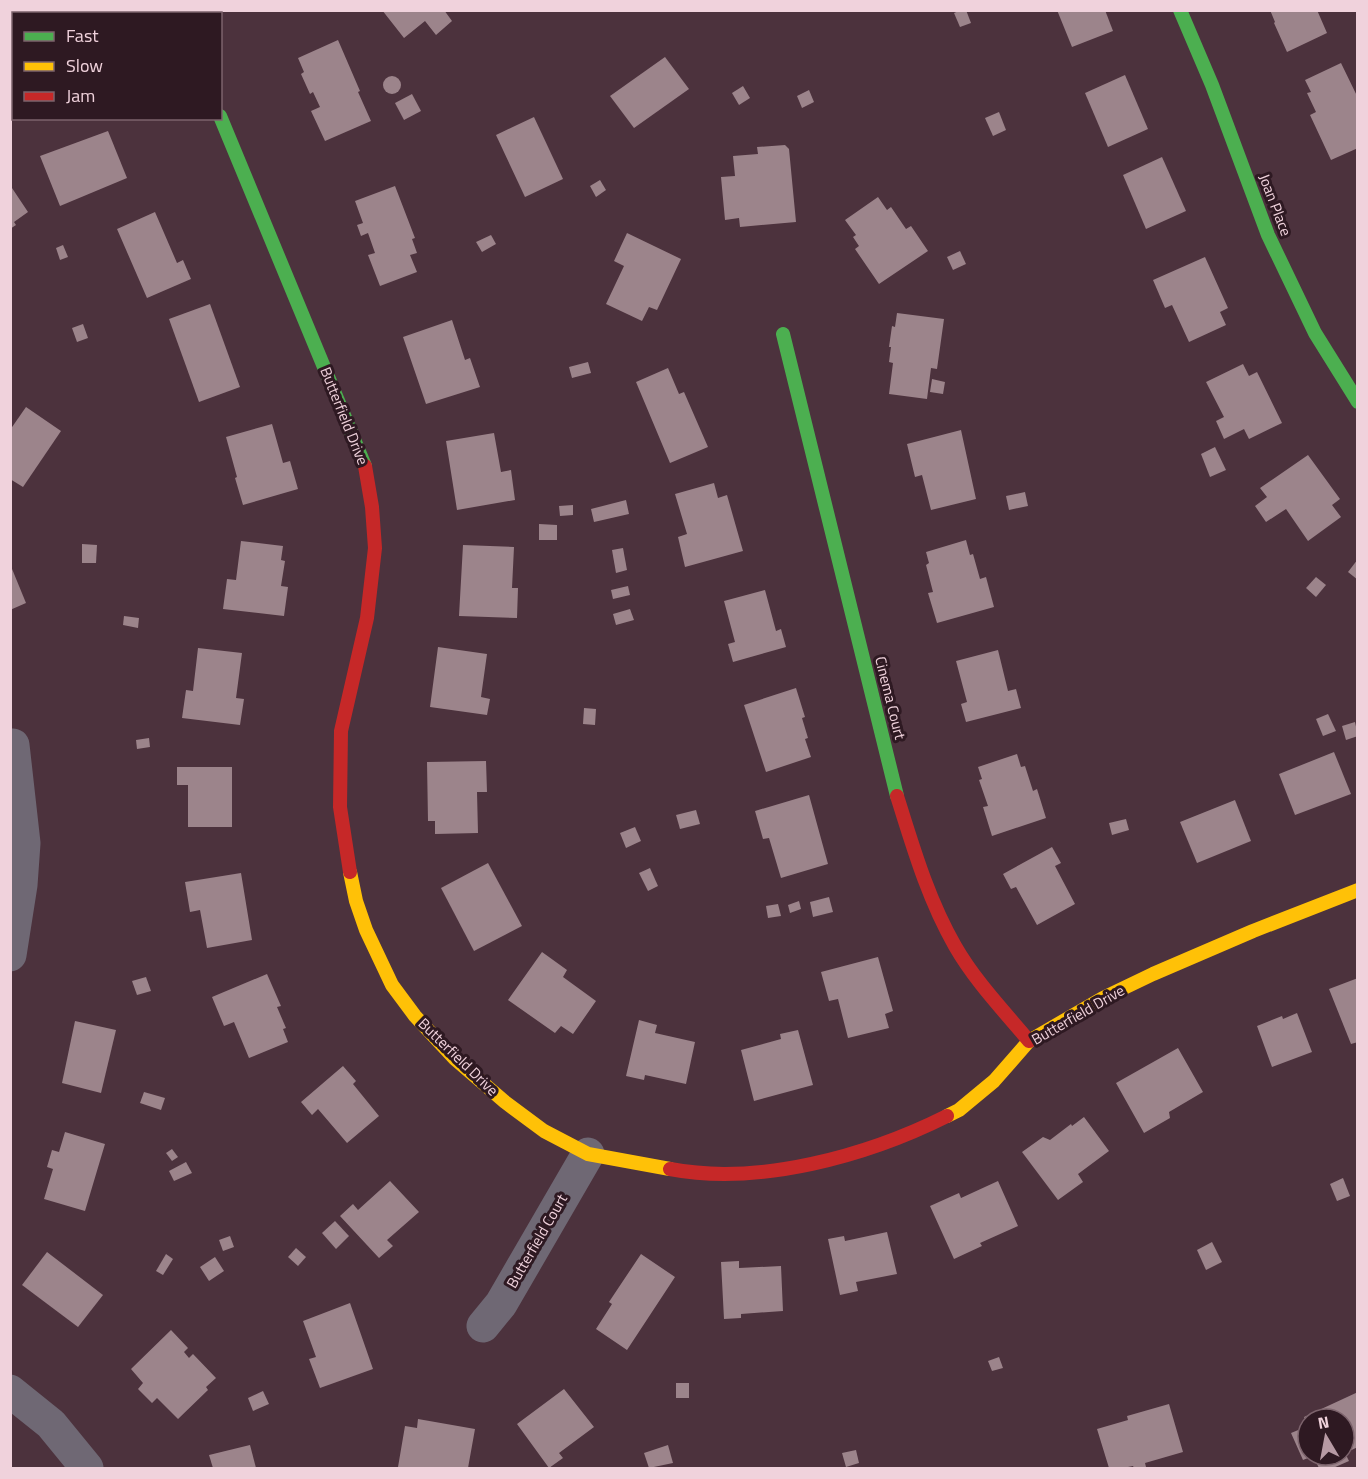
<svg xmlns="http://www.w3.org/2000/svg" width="1368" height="1479" font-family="'Titillium Web',sans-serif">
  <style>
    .building { fill: #9c848b; fill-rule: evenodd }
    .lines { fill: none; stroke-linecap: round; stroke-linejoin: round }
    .street { stroke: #6f6874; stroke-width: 33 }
    .fast { stroke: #4caf50; stroke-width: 14 }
    .slow { stroke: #ffc107; stroke-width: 14 }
    .jam { stroke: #c62828; stroke-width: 14 }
    .labels { text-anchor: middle; stroke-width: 6; stroke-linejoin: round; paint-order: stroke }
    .street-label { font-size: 15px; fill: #f0d2dc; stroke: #2e1922 }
  </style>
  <rect width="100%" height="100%" fill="#4c323d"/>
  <g class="building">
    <path d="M382,10H444L452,21L436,35L425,21L404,38Z"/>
    <path d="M961,10H966L971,23L960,27L954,13Z"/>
    <path d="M1057,10H1105L1113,31L1072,47Z"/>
    <path d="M1270,10H1317L1327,33L1287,52L1274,23L1275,22Z"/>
    <path d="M338,40L360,91L358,92L371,121L325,141L311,111L320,107L313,92L310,94L301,74L304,72L298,58Z"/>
    <path d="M665,57L689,89L634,128L610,96Z"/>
    <path d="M1341,63L1358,98V148L1331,160L1310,115L1316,112L1307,93L1311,92L1305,80Z"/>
    <path d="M1125,75L1148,129L1108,147L1085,93Z"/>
    <circle cx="392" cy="85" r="9"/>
    <path d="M743,86L750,98L739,105L732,93Z"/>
    <path d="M809,90L814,102L802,108L797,96Z"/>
    <path d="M412,94L421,111L404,120L395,103Z"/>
    <path d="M999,112L1006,130L993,136L985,118Z"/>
    <path d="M534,117L563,179L525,197L496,135Z"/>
    <path d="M108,131L127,178L60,206L40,156Z"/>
    <path d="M785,145L789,149L796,222L740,227L739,218L725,220L721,177L735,176L733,156L758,154L757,147Z"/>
    <path d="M1162,157L1186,211L1146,229L1123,175Z"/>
    <path d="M600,180L606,190L596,197L590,186Z"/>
    <path d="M10,185L28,212L14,222L16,225L10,229Z"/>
    <path d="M395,186L415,238L412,239L417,253L410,255L417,272L380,286L368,255L375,253L368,233L361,236L357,225L363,223L355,201Z"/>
    <path d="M878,197L887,210L891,207L906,229L911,226L928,251L879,284L855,249L859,246L853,237L856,235L845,220Z"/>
    <path d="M155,212L177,263L183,260L191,279L147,298L117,229Z"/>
    <path d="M627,233L681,259L657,310L649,307L642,321L606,304L624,266L614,261Z"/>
    <path d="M491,235L496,244L482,252L476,242Z"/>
    <path d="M63,245L68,257L60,260L56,248Z"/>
    <path d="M960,251L966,264L953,270L947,257Z"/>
    <path d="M1205,257L1228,308L1220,312L1226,325L1189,342L1172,305L1165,308L1153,280Z"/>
    <path d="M210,304L240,387L199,402L169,319Z"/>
    <path d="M897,313L944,319L937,369L931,368L927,399L889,394L893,363L889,362L891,347H889L892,326L895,327Z"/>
    <path d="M452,320L465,360L470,358L480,387L426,404L403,337Z"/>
    <path d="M83,324L88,338L77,342L72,328Z"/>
    <path d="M588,362L591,373L572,378L569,367Z"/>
    <path d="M1243,364L1249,376L1257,372L1282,423L1249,439L1244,429L1224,439L1216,421L1224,417L1206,382Z"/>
    <path d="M668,368L679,394L684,392L708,447L670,463L636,382Z"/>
    <path d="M932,379L945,382L943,394L930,392Z"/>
    <path d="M26,407L61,431L23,487L10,479V430Z"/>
    <path d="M272,424L283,463L290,461L298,489L243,505L235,478L237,477L226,437Z"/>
    <path d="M961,430L976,499L931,510L922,475L915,477L907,444Z"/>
    <path d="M494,433L501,472L511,470L515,500L457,510L446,441Z"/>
    <path d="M1215,447L1226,470L1210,477L1201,454Z"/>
    <path d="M1308,455L1340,499L1332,505L1341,517L1308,541L1286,509L1266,522L1255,506L1267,497L1260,488Z"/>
    <path d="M714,483L718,498L727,495L743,551L685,567L678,537L687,534L675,494Z"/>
    <path d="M1025,492L1028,506L1009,510L1006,496Z"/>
    <path d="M626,500L629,514L594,522L591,509Z"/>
    <path d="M573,505V515L560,516L559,506Z"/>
    <path d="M539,524L557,525V540H539Z"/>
    <path d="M966,540L970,555L973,554L980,579L986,577L994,607L937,623L928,593L933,592L926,565L929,563L926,552Z"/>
    <path d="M241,541L283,546L281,560L285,561L281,586L288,587L284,616L223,609L227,579L236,580Z"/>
    <path d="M82,544L97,545L96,563H82Z"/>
    <path d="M463,545L514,547L512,588H518L517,618L459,616Z"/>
    <path d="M623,548L627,570L616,573L612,550Z"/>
    <path d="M1358,559V580L1348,572Z"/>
    <path d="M10,564L26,603L10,610Z"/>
    <path d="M1316,577L1326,585L1316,597L1306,588Z"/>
    <path d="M628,586L630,595L613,599L611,590Z"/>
    <path d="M765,590L776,631L781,629L786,647L733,662L728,644L735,642L724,601Z"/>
    <path d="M630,609L634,620L616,625L613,614Z"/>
    <path d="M124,616L139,618L138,628L123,625Z"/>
    <path d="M438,647L487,654L481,697L490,699L487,715L430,707Z"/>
    <path d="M198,648L242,653L236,698L244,699L240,725L182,718L186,690L193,691Z"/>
    <path d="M998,650L1008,691L1016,689L1021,708L966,722L961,704L967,702L956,661Z"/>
    <path d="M796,688L805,717L802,718L808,738L805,739L811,757L766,772L744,705Z"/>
    <path d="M584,708L596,709L595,725L583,724Z"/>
    <path d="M1328,714L1336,731L1323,736L1316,719Z"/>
    <path d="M1355,722L1358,736L1346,740L1342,726Z"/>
    <path d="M149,738L150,747L137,749L136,740Z"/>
    <path d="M1334,752L1351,794L1295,815L1279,774Z"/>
    <path d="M1017,754L1021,767L1025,766L1033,791L1037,789L1046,818L992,836L983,807L988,806L979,780L982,779L978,767Z"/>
    <path d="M486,761L487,792H477L478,833L435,834V821H428L427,762Z"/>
    <path d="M177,767H232V827H188V785H177Z"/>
    <path d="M809,795L828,864L781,878L769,838L763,839L755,811Z"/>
    <path d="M1235,800L1251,841L1197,863L1180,822Z"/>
    <path d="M696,810L700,824L680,829L676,815Z"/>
    <path d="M1126,819L1129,830L1112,835L1109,823Z"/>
    <path d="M635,827L641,841L626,848L620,833Z"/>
    <path d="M1052,847L1061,863L1055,866L1075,904L1037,925L1016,887L1011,889L1003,874Z"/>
    <path d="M488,863L522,926L474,951L441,888Z"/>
    <path d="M650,868L658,886L648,891L639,873Z"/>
    <path d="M241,873L252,940L207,948L200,910L190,912L185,882Z"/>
    <path d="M829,897L833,912L813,917L810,902Z"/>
    <path d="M799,901L801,909L790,913L788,905Z"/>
    <path d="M778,904L781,916L768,918L766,906Z"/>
    <path d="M542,952L567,970L563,977L596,1001L573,1034L561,1026L555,1033L508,1000Z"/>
    <path d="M878,957L893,1011L885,1014L889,1028L848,1038L838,999L829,1001L821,972Z"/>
    <path d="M267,974L281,1006L277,1007L286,1028L283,1029L288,1042L249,1058L234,1022L224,1026L212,997Z"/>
    <path d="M146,977L151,991L137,995L132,981Z"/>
    <path d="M1358,978V1042L1351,1044L1329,989Z"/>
    <path d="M1297,1013L1312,1052L1272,1067L1257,1026L1282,1016L1283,1019Z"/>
    <path d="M639,1020L657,1025L655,1033L695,1042L686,1084L645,1075L644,1080L626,1076Z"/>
    <path d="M75,1021L116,1030L101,1093L62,1083Z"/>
    <path d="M798,1030L813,1085L754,1101L741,1050L781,1039L780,1034Z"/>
    <path d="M1178,1048L1203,1092L1169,1112L1170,1118L1144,1133L1116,1083Z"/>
    <path d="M343,1066L356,1081L353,1084L379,1116L347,1143L318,1109L312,1115L301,1102Z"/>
    <path d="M144,1092L165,1098L161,1110L140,1103Z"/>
    <path d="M1084,1117L1109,1151L1078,1174L1083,1182L1058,1200L1022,1152L1043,1137L1050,1140L1071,1124L1072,1126Z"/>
    <path d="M65,1132L105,1144L85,1211L44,1199L53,1169L47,1167L52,1150L59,1152Z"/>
    <path d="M172,1149L178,1157L172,1161L166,1153Z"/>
    <path d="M186,1162L192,1173L174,1181L169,1171Z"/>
    <path d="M1343,1178L1350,1196L1337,1201L1330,1184Z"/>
    <path d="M390,1181L419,1212L387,1240L393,1246L379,1258L340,1216L353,1204L358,1210Z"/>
    <path d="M998,1181L1018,1226L980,1243L982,1246L954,1259L930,1206L959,1193L961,1198Z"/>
    <path d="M335,1221L349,1236L336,1249L322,1233Z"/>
    <path d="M887,1232L897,1274L856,1282L858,1291L840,1295L828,1239L844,1236L845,1241Z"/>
    <path d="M230,1236L234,1247L223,1251L219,1240Z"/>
    <path d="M1212,1242L1222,1262L1206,1270L1197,1250Z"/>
    <path d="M296,1248L306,1257L298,1266L288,1257Z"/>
    <path d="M47,1252L103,1295L78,1327L22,1285Z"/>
    <path d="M166,1254L173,1259L163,1275L156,1271Z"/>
    <path d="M641,1254L675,1277L627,1350L596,1329L612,1304L609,1302Z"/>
    <path d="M215,1257L224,1271L209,1281L200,1267Z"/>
    <path d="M739,1261V1268L781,1266L783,1311L741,1314V1318L724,1319L721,1262Z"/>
    <path d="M350,1303L373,1369L320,1388L309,1359L316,1357L303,1321Z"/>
    <path d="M171,1330L188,1348L184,1352L189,1358L193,1354L216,1378L206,1387L208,1390L178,1419L157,1398L152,1403L138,1389L143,1383L131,1369Z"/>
    <path d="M999,1357L1003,1368L992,1371L988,1361Z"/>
    <rect x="676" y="1383" width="13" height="15"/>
    <path d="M564,1389L594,1427L559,1453L563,1458L549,1468L517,1424Z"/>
    <path d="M263,1391L269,1404L253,1411L248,1398Z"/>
    <path d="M1358,1392V1447L1345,1453L1349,1461L1333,1468H1319L1313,1456L1303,1460L1291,1433L1308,1426L1304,1417ZM1308,1419H1344V1455H1308Z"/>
    <path d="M1169,1404L1183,1452L1145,1463L1146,1467L1140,1468H1134L1133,1466L1123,1468H1109L1097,1429L1128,1420L1127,1416Z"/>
    <path d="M418,1419L475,1429L468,1468L398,1467L405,1426L417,1428Z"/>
    <path d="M250,1445L256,1468H213L209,1455Z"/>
    <path d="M668,1445L673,1463L649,1468L644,1453Z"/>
    <path d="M856,1450L859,1463L846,1467L842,1453Z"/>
  </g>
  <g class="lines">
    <g class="street">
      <path d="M10,955L21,885L24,843L13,745"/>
      <path d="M483,1326L501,1304L588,1154"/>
      <path d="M10,1391L51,1424L87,1468"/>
    </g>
    <g class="fast">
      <path d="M1180,10L1212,85L1268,235L1315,333L1358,402"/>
      <path d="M220,116L365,466"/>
      <path d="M783,334L897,796"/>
    </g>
    <g class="slow">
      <path d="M10,87L14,86"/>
      <path d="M350,872L356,901L366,930L392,985L415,1016L455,1059L505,1102L544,1131L588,1154L670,1169"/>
      <path d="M947,1116L959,1110L994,1081L1029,1041L1103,998L1153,974L1253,931L1358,890"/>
    </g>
    <g class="jam">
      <path d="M177,14L184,10"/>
      <path d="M897,796C913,847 928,899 955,946C975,981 1004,1011 1029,1041"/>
      <path d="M350,872L340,807L341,731L367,618L375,548L372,507L365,466"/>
      <path d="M670,1169C759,1186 867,1156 947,1116"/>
    </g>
  </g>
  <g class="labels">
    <g class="street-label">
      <text transform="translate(1275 205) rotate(69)" y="5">Joan Place</text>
      <text transform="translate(344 416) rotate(68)" y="5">Butterfield Drive</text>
      <text transform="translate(890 698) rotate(76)" y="5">Cinema Court</text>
      <text transform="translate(1078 1015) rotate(-30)" y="5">Butterfield Drive</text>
      <text transform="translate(458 1057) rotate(44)" y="5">Butterfield Drive</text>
      <text transform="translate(537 1241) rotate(-60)" y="5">Butterfield Court</text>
    </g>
  </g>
  <rect width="1368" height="1479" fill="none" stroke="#f0d2dc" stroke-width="24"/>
  <rect x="12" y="12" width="210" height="108" fill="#2e1922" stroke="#7c636c" stroke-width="1.5"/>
  <rect x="24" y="32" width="30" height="9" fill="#4caf50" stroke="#7c636c" stroke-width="1.5"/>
  <text x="66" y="42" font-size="18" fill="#f0d2dc">Fast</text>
  <rect x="24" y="62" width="30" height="9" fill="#ffc107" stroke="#7c636c" stroke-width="1.5"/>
  <text x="66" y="72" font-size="18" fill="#f0d2dc">Slow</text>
  <rect x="24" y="92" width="30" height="9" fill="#c62828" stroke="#7c636c" stroke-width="1.5"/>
  <text x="66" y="102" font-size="18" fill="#f0d2dc">Jam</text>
  <g transform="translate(1326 1437) rotate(350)"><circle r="28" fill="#2e1922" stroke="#7c636c" stroke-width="1.5"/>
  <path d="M0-4.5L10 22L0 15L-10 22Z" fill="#b79aa4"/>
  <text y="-9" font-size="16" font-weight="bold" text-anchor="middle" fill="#f0d2dc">N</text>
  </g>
</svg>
